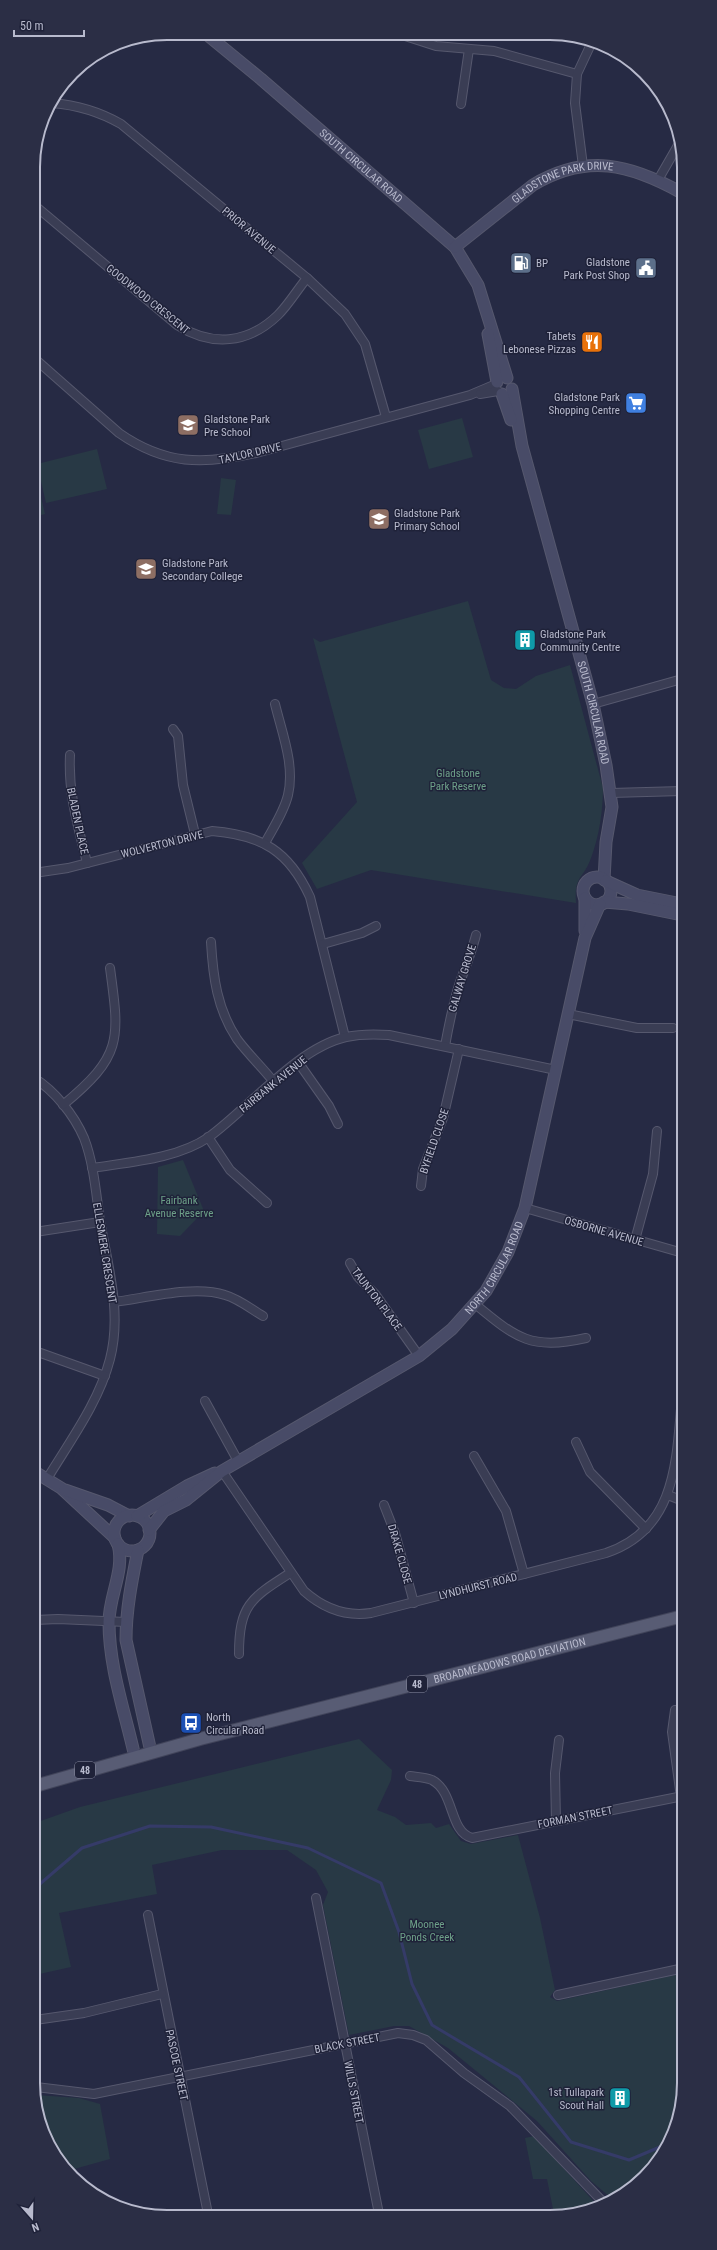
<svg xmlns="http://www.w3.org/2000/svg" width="717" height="2250" font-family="'Roboto Condensed',sans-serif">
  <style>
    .green { fill: #283945 }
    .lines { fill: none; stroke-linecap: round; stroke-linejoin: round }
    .stream { stroke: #353b68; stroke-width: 3 }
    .street-casing { stroke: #56586e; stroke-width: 10 }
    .secondary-casing { stroke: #56586e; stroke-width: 13 }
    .primary-casing { stroke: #41445a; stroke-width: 14 }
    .street { stroke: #3a3d54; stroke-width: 8 }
    .secondary { stroke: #484b67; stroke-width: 11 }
    .primary { stroke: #585c74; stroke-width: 12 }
    .labels { text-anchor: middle; stroke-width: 3; stroke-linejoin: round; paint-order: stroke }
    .shield { fill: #1f2239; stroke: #8a8ca1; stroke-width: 1 }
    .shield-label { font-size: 10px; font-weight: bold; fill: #b8bacd }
    .street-label { font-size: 11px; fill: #b8bacd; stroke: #1f2239 }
    .poi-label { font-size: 11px; fill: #b8bacd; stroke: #1f2239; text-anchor: start }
    .park-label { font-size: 11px; fill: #6da088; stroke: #1f2239 }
    .rim { fill: none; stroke: #b8bacd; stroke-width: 2 }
  </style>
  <rect width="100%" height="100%" fill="#262a44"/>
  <g class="green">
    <path d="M462,418L473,457L429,469L418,430Z"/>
    <path d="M97,449L107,489L46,503L37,464Z"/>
    <path d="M221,478L236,480L231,515L217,514Z"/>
    <path d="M40,493L45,514L34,517V495Z"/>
    <path d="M468,601L491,680L504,688L516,689L536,676L570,665L603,788C603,810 599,837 591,858C583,880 574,875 576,903L371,870L317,889L302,863L357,802L313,638L320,642Z"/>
    <path d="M183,1160L204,1211L180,1236L157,1234L158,1167Z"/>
    <path d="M359,1739L392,1770L391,1780L377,1810L395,1817L406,1825L431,1823L436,1828L449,1824L461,1841L471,1844L518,1835L540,1918L555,1990L550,1997L557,2001L684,1973V2091L674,2134L651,2171L617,2199L610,2197L591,2181L537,2121L448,2048L409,2026H394L349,2035L323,1905L328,1892L316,1870L287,1850H222L152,1865L157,1894L59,1913L71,1967L35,1975V1823L80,1807Z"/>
    <path d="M36,2095L79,2098L100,2104L110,2159L67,2171C50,2149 36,2123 36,2095Z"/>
    <path d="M534,2136L598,2206L576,2214H554L547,2179H533L525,2138Z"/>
  </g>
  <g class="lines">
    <path class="stream" d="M35,1891L41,1883L82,1848L150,1826L211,1827L308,1848L381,1883L399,1932L412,1984L432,2025L519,2077L571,2142L629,2160L667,2144"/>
    <g class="street-casing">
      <g id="street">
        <path d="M402,35L436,46L494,51L577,74"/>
        <path d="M52,103C77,105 100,112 121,124L307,278L345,314L365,344L386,417"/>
        <path d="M461,104L469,49"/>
        <path d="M583,166L575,103L577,74L592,42"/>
        <path d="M658,180L681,140"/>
        <path d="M33,204L177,325C212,347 248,344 278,315C289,304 297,290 307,278"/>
        <path d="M34,358L119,433C165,465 203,465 256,453L470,395L496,384"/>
        <path d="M480,394L498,391"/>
        <path d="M593,704L682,679"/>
        <path d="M173,729L178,736L183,785L195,834"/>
        <path d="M70,755C68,794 78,825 87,863"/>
        <path d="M611,793L682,791"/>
        <path d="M265,843C273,828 284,812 288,795C295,765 282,733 275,704"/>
        <path d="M34,873L68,868L212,831C262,835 289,851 310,897L345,1037"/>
        <path d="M211,942C213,977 217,1009 237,1039C248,1054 262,1067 273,1081"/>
        <path d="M323,944L362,933L376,926"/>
        <path d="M568,1014L637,1028H673"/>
        <path d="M445,1046C449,1024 453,1003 460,982C466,966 472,951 476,935"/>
        <path d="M298,1062L329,1106L338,1124"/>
        <path d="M34,1078C55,1091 74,1115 84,1138C94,1164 96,1194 100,1221C108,1266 122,1313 110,1359C99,1402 70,1441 47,1479"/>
        <path d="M63,1105C122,1056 120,1041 110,968"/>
        <path d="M208,1137L230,1170L267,1203"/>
        <path d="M92,1168C130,1162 177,1159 209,1137C249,1108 297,1048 346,1037C360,1034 375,1034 389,1035L556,1070"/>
        <path d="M421,1186L423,1169L443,1118L459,1049"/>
        <path d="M525,1208L683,1253"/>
        <path d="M35,1232L100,1222"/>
        <path d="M635,1240L653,1174L657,1131"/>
        <path d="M350,1263L358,1277L375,1294L419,1356"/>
        <path d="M114,1302C146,1298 194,1285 225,1295C239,1299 251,1309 263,1316"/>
        <path d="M475,1304C517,1339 531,1350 586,1338"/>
        <path d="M35,1351L105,1376"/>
        <path d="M205,1401L238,1461"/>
        <path d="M576,1442L590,1472L646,1529"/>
        <path d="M474,1456L506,1511L524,1574"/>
        <path d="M222,1471L304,1591C323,1608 344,1617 371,1613L606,1553C681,1528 676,1452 683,1387"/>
        <path d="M668,1495L683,1501"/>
        <path d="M384,1505L395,1533L414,1603"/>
        <path d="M35,1620L58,1619L126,1622"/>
        <path d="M239,1654C239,1605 251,1598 290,1573"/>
        <path d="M675,1710L672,1732L681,1797"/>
        <path d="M410,1776C417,1777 425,1777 432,1780C455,1792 449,1832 472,1838L683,1796"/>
        <path d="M556,1821L555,1773L559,1740"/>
        <path d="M316,1898L379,2214"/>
        <path d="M148,1915L208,2214"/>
        <path d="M558,1995L684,1968"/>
        <path d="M35,2020L84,2013L162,1994"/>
        <path d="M36,2087L94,2094L398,2033L413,2035L426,2040L464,2073L510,2106L605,2204"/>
      </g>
    </g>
    <g class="secondary-casing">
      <g id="secondary">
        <path id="s1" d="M205,33L261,79L455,247L478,285L507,378"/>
        <path id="s2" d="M455,247L533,185C587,153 630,164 682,193"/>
        <path d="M488,334L497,382"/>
        <path id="s3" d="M512,389L522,446L593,704L606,765L612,807L606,842L604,880"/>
        <path d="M502,394L511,420"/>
        <circle cx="597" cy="891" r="14"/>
        <path d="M606,881L637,895L682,904"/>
        <path d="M585,898V931"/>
        <path d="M604,902L628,904L682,915"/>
        <path d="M35,1472L61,1488L115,1538"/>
        <path d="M65,1490L108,1505L129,1516"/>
        <circle cx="132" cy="1533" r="18"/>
        <path d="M137,1516L187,1486L215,1473"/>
        <path id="s4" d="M149,1530L164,1511L186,1500L222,1471L419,1356L452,1329L486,1291L508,1252L525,1208L585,938L600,904"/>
        <path d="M118,1544C125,1571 109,1595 109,1622C109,1668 125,1712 135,1757"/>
        <path d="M138,1550C132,1580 126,1609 126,1640L151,1752"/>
      </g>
    </g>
    <g class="primary-casing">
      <g id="primary">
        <path id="s5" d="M35,1786L200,1739L683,1616"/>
      </g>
    </g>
    <use href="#street" class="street"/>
    <use href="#secondary" class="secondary"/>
    <use href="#primary" class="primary"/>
  </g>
  <defs>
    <g id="fuel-square" transform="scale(1.15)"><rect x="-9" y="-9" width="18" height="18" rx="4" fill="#5c6f8a" stroke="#1f2239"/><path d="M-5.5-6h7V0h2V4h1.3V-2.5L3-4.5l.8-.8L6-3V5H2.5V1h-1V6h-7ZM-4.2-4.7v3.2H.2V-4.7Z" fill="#fff"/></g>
    <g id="civic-square" transform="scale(1.15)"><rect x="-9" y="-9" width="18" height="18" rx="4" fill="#5c6f8a" stroke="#1f2239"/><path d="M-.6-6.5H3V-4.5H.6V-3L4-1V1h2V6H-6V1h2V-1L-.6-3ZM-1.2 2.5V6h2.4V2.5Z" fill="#fff"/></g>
    <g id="restaurant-square" transform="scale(1.15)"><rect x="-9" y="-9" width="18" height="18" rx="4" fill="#e8710a" stroke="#1f2239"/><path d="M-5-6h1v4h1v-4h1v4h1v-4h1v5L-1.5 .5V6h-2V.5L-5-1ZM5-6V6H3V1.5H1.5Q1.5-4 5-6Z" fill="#fff"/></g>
    <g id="supermarket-square" transform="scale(1.15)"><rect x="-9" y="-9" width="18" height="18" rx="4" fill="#3f7fe0" stroke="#1f2239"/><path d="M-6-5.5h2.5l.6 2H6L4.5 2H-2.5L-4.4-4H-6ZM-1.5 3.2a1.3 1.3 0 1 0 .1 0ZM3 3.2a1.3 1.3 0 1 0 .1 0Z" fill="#fff"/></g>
    <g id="school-square" transform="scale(1.15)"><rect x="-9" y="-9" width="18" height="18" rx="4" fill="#8d6e63" stroke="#1f2239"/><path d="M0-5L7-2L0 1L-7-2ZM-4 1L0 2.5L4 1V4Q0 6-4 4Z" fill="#fff"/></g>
    <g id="building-square" transform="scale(1.15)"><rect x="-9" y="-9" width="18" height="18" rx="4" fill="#0f9aa8" stroke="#1f2239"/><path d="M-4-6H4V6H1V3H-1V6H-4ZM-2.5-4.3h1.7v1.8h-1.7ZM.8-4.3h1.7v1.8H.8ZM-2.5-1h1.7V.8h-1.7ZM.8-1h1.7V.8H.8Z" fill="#fff"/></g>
    <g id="bus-square" transform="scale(1.15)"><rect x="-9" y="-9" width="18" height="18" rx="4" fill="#1a4fb4" stroke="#1f2239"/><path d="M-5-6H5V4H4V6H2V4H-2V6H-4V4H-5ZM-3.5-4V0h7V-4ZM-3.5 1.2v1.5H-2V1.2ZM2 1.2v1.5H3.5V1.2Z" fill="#fff"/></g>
  </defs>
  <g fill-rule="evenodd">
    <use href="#fuel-square" x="521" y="263"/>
    <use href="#civic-square" x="646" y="268"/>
    <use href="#restaurant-square" x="592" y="342"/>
    <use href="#supermarket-square" x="636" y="403"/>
    <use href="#school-square" x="188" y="425"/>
    <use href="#school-square" x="379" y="519"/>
    <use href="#school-square" x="146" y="569"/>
    <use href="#building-square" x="525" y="640"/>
    <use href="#bus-square" x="191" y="1723"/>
    <use href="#building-square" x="620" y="2098"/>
  </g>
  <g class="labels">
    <g class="shield">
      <rect x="407" y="1676" width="20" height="16" rx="3"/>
      <rect x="75" y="1762" width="20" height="16" rx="3"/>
    </g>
    <g class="shield-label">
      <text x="417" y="1688">48</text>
      <text x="85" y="1774">48</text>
    </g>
    <g class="street-label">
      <text dy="4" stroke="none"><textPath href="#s1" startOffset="205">SOUTH CIRCULAR ROAD</textPath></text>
      <text dy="4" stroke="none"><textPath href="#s2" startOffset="129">GLADSTONE PARK DRIVE</textPath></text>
      <text transform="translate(249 230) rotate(40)" y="4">PRIOR AVENUE</text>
      <text transform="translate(148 299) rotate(39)" y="4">GOODWOOD CRESCENT</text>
      <text transform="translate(250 453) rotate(-13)" y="4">TAYLOR DRIVE</text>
      <text dy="4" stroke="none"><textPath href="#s3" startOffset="334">SOUTH CIRCULAR ROAD</textPath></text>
      <text transform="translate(78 821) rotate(78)" y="4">BLADEN PLACE</text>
      <text transform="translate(162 844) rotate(-14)" y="4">WOLVERTON DRIVE</text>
      <text transform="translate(462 978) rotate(-73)" y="4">GALWAY GROVE</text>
      <text transform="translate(273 1084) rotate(-39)" y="4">FAIRBANK AVENUE</text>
      <text transform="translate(434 1141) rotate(-71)" y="4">BYFIELD CLOSE</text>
      <text transform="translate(604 1231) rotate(16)" y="4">OSBORNE AVENUE</text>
      <text transform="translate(105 1253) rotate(81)" y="4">ELLESMERE CRESCENT</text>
      <text dy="4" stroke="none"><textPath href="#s4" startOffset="441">NORTH CIRCULAR ROAD</textPath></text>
      <text transform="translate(377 1299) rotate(53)" y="4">TAUNTON PLACE</text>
      <text transform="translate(400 1554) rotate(74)" y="4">DRAKE CLOSE</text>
      <text transform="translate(478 1586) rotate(-14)" y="4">LYNDHURST ROAD</text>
      <text dy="4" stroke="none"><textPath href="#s5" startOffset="491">BROADMEADOWS ROAD DEVIATION</textPath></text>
      <text transform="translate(575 1817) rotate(-11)" y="4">FORMAN STREET</text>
      <text transform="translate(347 2043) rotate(-11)" y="4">BLACK STREET</text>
      <text transform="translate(177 2065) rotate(78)" y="4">PASCOE STREET</text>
      <text transform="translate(354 2092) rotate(79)" y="4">WILLS STREET</text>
    </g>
    <g class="poi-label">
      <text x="630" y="266" text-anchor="end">Gladstone<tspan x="630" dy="13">Park Post Shop</tspan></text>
      <text x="536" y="267">BP</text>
      <text x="576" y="340" text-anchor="end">Tabets<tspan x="576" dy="13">Lebonese Pizzas</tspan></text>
      <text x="620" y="401" text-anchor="end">Gladstone Park<tspan x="620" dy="13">Shopping Centre</tspan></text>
      <text x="204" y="423">Gladstone Park<tspan x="204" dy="13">Pre School</tspan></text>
      <text x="394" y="517">Gladstone Park<tspan x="394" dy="13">Primary School</tspan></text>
      <text x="162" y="567">Gladstone Park<tspan x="162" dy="13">Secondary College</tspan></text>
      <text x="540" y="638">Gladstone Park<tspan x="540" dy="13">Community Centre</tspan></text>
      <text x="206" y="1721">North<tspan x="206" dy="13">Circular Road</tspan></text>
      <text x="604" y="2096" text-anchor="end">1st Tullapark<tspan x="604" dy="13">Scout Hall</tspan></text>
    </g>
    <g class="park-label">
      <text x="458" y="777">Gladstone<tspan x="458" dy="13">Park Reserve</tspan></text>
      <text x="179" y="1204">Fairbank<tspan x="179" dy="13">Avenue Reserve</tspan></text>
      <text x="427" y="1928">Moonee<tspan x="427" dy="13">Ponds Creek</tspan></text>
    </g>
  </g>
  <path d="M0 0H717V2250H0ZM167 40H550A127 127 0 0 1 677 167V2083A127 127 0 0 1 550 2210H167A127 127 0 0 1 40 2083V167A127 127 0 0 1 167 40Z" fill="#2b2e45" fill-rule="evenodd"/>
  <path class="rim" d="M167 40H550A127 127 0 0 1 677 167V2083A127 127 0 0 1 550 2210H167A127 127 0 0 1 40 2083V167A127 127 0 0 1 167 40Z"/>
  <g transform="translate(32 2218) rotate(160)" stroke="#1f2239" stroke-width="3" paint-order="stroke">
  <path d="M0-3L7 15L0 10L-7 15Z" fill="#b8bacd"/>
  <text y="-6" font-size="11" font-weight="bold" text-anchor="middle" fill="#b8bacd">N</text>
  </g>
  <path d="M14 30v6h70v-6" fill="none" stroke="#b8bacd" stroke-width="2"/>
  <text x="20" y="30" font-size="12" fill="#b8bacd" stroke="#1f2239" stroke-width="3" paint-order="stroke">50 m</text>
</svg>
